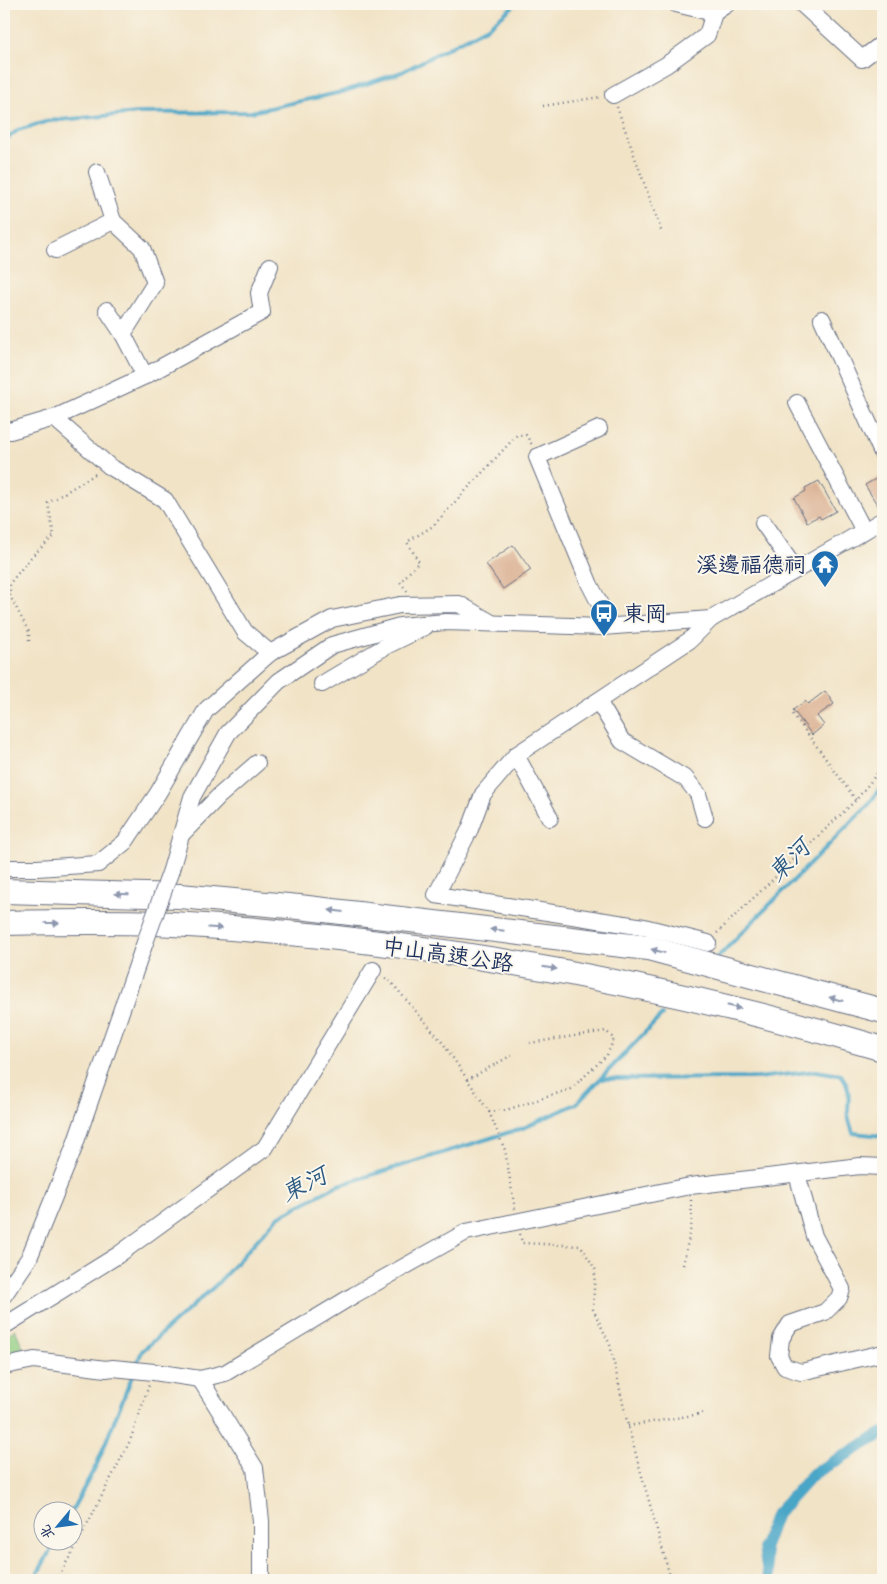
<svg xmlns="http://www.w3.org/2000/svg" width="887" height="1584" font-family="'Indie Flower','LXGW WenKai TC',sans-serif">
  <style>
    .green { fill: #93ce83; stroke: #577e70 }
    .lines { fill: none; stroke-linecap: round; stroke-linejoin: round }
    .stream { stroke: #49a6c7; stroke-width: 4 }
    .canal { stroke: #49a6c7; stroke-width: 12 }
    .building { fill: #dbb294 }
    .minor-casing { stroke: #666e82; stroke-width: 18 }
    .highway-casing { stroke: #666e82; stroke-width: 26 }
    .path { stroke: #666e82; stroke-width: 2.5; stroke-dasharray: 1 4; stroke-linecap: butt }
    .minor { stroke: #fff; stroke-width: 16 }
    .highway { stroke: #fff; stroke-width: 24 }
    .minor-bridge-casing { stroke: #666e82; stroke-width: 18; stroke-linecap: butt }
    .minor-bridge { stroke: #fff; stroke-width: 16 }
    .oneway { fill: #8d97ae }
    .labels { text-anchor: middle; stroke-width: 4; stroke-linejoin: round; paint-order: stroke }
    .poi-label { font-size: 22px; fill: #1b2f5e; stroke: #fbf7ec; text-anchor: end }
    .street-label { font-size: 22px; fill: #1b2f5e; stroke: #fbf7ec }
    .water-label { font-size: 24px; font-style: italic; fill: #2b5983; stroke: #fbf7ec }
  </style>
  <rect width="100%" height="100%" fill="#fbf7ec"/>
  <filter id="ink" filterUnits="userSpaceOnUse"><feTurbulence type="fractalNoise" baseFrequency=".02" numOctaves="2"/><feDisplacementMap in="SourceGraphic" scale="10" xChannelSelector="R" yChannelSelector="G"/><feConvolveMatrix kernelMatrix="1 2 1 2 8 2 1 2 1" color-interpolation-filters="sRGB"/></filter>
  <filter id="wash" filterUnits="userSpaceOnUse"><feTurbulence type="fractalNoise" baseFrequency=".0096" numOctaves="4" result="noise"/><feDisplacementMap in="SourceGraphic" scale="20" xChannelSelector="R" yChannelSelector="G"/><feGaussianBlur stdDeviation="1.12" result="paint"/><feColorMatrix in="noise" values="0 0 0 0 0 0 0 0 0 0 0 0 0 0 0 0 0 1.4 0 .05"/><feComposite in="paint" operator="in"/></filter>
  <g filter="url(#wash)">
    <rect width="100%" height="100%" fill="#f1e3c6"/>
    <path class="green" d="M15,1329L26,1354L4,1359V1338Z"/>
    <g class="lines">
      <g class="stream">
        <path d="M4,141L18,130L49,121L138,113L251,112L342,92L402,72L488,27L516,4"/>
        <path d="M717,958L869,804L883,784"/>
        <path d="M600,1079L758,1078L816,1071L841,1075C852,1091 848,1095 848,1113C848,1119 851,1126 853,1133L883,1136"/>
        <path d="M136,1366L142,1351L216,1285L278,1217L336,1186L523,1128L576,1104L662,1015"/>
        <path d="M71,1512L97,1464L133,1374"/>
        <path d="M34,1580L55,1542"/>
      </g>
      <path class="canal" d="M769,1580L764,1547L775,1516L813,1474L883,1433"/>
    </g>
    <g id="blocks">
      <g class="building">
        <path d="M879,477L883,484V510L881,511L865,485Z"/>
        <path d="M819,481L836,511L821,519L819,516L807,522L794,498L806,491L805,488Z"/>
        <path d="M513,545L531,570L503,589L486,564Z"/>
        <path d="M825,691L834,704L817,716L824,725L812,735L793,710L805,701L808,704Z"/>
      </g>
    </g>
  </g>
  <g filter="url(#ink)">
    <use href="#blocks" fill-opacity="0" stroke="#666e82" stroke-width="1"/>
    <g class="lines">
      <g class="minor-casing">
        <g id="minor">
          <path d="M676,4L714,13"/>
          <path d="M802,4L862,59L883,43"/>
          <path d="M613,95L666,65L707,35L714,13L727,4"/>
          <path d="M97,172L113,221L142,248L155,283L123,334L145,376"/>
          <path d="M55,250L113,221"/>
          <path d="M107,310L123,334"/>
          <path d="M822,319L883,455"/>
          <path d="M797,403L864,531"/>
          <path d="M54,418L109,466L165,500L245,632L270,653"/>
          <path d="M4,429L10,431L54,418L145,376L262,312L259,293L270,266"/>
          <path d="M599,429L537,457L590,585L611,626"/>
          <path d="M763,523L796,570"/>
          <path d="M322,684L386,646L425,627"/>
          <path d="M598,701L622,741L686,779L698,794L705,818"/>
          <path d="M516,755L550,818"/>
          <path d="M183,833L219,796L257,763"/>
          <path d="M4,868H37L98,864L125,842L158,793L206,710L270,653L332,619L400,605L459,604L490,622"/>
          <path d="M171,870L192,797L228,733L279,681L332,645L400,626L446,622L602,627L711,619L883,520"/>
          <path d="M708,943L644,927L436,895L470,829L483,794L516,755L690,640L711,619"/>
          <path d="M797,1174L814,1236L842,1289L839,1298L825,1312L790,1324L781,1339L779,1356L785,1367L801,1372L883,1353"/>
          <path d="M4,1295L29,1258L73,1150L143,948"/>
          <path d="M4,1326L118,1255L265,1148L373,970"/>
          <path d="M4,1366L34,1360L106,1369L113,1368L154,1372L200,1379L225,1373L354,1295L466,1232L690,1186L860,1166L883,1167"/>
          <path d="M200,1379L255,1468L261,1521V1579"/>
        </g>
      </g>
      <g class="highway-casing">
        <g id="highway">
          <path d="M4,891L180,896L299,907L648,948L883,1011"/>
          <path d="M4,923C54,922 106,921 156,923C403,936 647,979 883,1049"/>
        </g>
      </g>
      <g class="path">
        <path d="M543,106L600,97"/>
        <path d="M617,107L662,233"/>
        <path d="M407,591L400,582L419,562L407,542L433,526L517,435H526L532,445"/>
        <path d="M29,641V632L10,596V583L32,556L54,536L48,503L97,473"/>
        <path d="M793,714L856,800"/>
        <path d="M717,933L856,800L883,766"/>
        <path d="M385,978L391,982L443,1043L489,1112L505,1150L515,1209"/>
        <path d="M467,1080L512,1055"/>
        <path d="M489,1112L506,1110L571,1089L607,1055L614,1039L606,1031L530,1043"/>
        <path d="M520,1234L522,1243L581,1246L595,1269L593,1309L610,1345L628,1426L671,1580"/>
        <path d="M683,1265L692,1222L691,1200"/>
        <path d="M628,1426L706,1413"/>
        <path d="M56,1580L75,1548L130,1441L149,1385"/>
      </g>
      <use href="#minor" class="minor"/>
      <use href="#highway" class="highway"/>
      <g class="minor-bridge-casing">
        <path id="minor-bridge" d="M143,948L171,870"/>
      </g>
      <use href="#minor-bridge" class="minor-bridge"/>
    </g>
    <defs><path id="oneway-solid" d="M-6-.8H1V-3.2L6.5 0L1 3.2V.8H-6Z" transform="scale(1.25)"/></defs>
    <g class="oneway">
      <use href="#oneway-solid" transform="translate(122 894) rotate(-178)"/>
      <use href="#oneway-solid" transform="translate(336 911) rotate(-173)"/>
      <use href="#oneway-solid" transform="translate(52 923)"/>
      <use href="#oneway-solid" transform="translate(215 928) rotate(4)"/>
      <use href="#oneway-solid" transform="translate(497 930) rotate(-174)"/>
      <use href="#oneway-solid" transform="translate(658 951) rotate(-165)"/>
      <use href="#oneway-solid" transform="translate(550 968) rotate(9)"/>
      <use href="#oneway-solid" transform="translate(836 999) rotate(-165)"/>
      <use href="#oneway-solid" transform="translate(734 1007) rotate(13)"/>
    </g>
  </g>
  <defs>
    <g id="temple-pin" transform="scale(1.4375)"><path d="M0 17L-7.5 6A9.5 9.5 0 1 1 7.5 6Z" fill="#1f6fb2" stroke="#fbf7ec"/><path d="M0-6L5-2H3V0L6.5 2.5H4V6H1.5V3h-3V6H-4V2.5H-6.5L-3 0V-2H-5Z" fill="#fff"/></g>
    <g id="bus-pin" transform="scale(1.4375)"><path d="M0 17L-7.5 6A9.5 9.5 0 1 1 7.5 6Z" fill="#1f6fb2" stroke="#fbf7ec"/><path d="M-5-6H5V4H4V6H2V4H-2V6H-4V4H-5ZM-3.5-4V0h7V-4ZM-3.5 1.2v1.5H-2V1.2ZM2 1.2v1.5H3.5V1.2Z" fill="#fff"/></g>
  </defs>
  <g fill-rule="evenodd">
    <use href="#temple-pin" x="825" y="564"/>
    <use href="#bus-pin" x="604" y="613"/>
  </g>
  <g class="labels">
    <g class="poi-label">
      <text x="806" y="572">溪邊福德祠</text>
      <text x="623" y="621" text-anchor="start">東岡</text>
    </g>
    <g class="street-label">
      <text transform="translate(448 954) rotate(8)" y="8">中山高速公路</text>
    </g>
    <g class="water-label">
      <text transform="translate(789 860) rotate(-45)" y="8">東河</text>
      <text transform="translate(304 1184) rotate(-27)" y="8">東河</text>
    </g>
  </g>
  <rect width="887" height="1584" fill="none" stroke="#fbf7ec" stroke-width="20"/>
  <g transform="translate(58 1526) rotate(241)"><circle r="24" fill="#fbf7ec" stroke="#a1a7b3"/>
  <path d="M0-4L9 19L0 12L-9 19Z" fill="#1f6fb2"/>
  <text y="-8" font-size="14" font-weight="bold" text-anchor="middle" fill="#1b2f5e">北</text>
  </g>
</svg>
